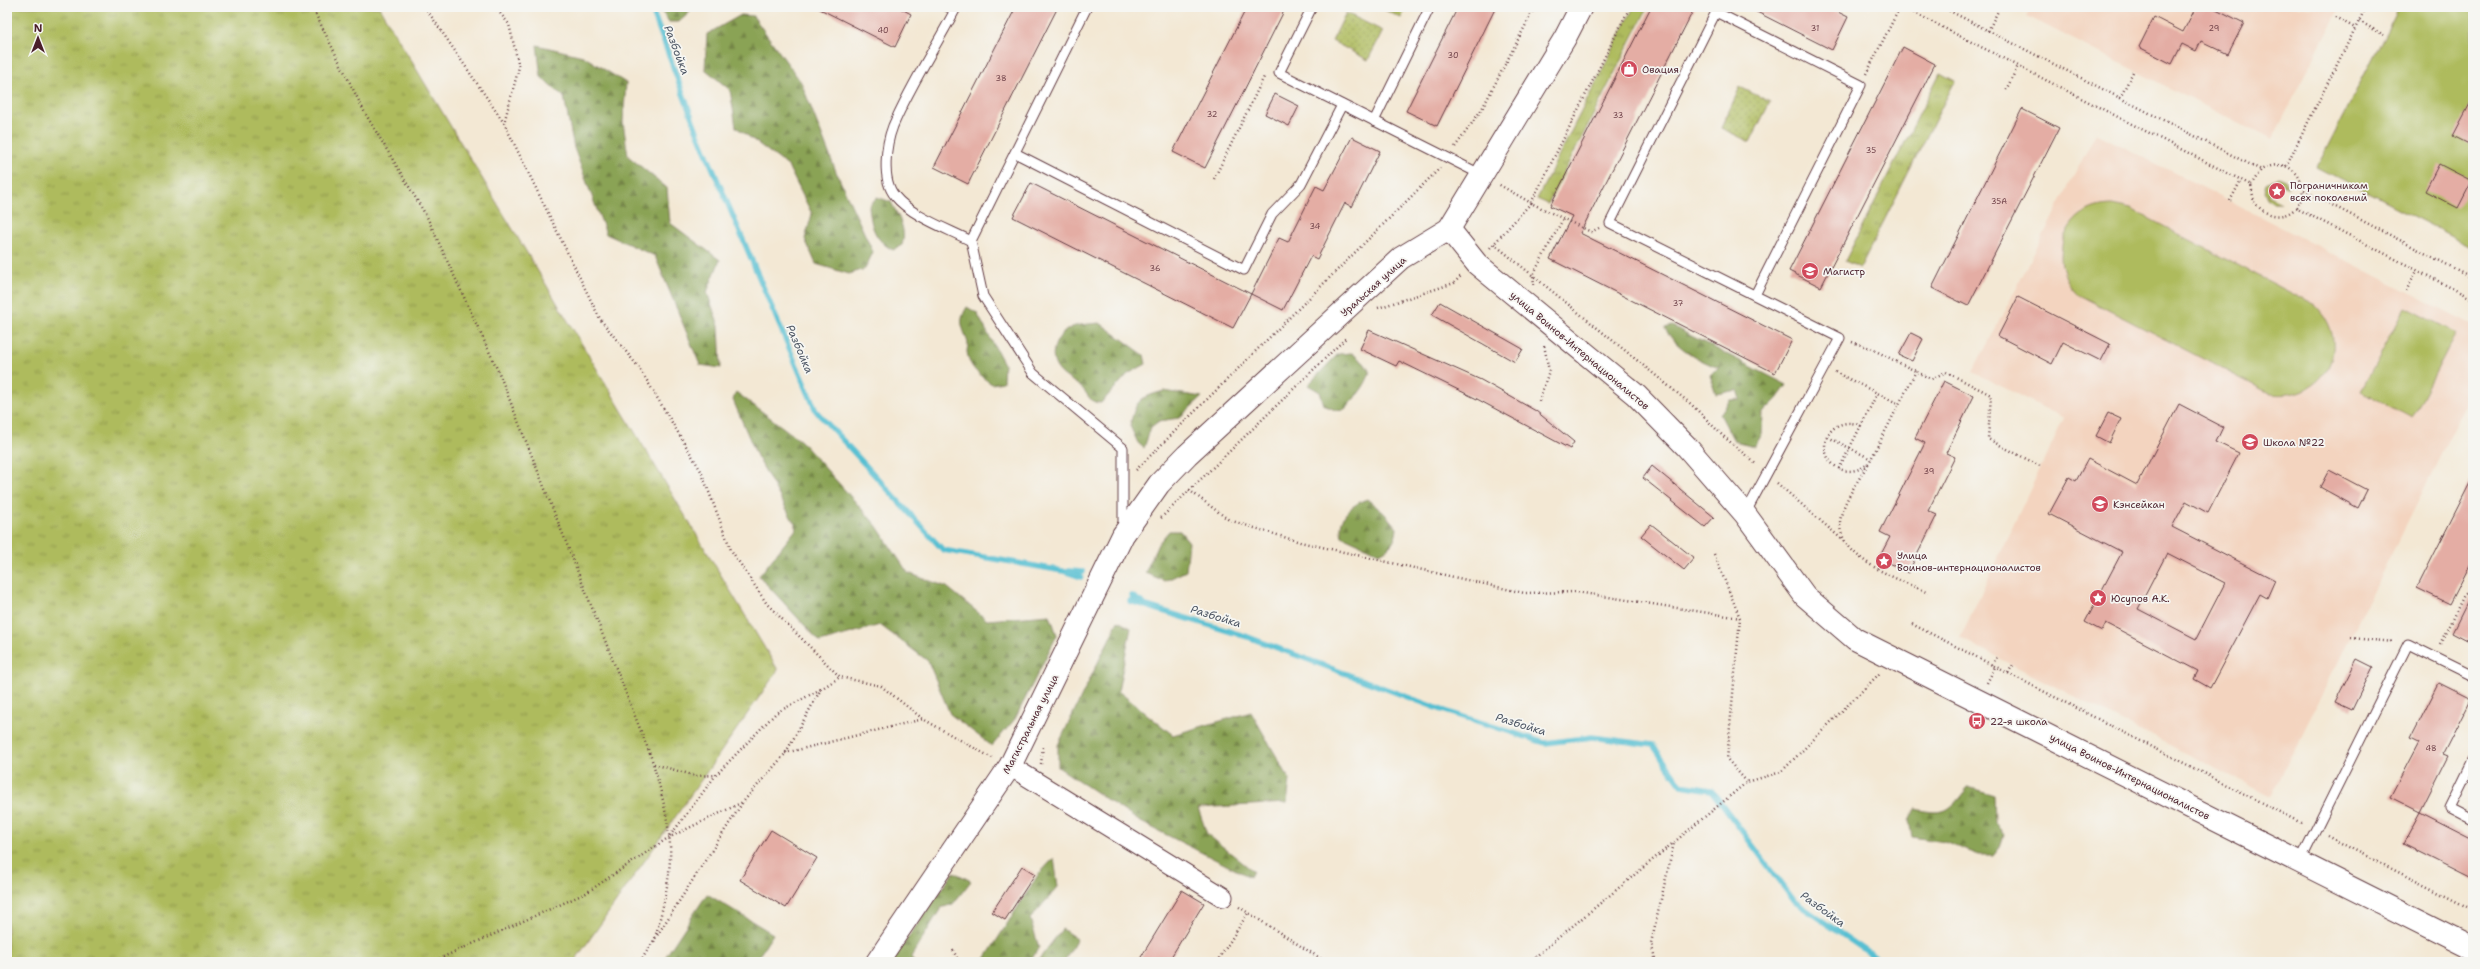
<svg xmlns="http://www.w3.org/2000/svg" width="2480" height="969" font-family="'Shantell Sans',sans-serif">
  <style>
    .built { fill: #f3d4bf }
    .grass { fill: url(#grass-tufts); stroke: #7c6d44 }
    .forest { fill: url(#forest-firs); stroke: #6a6140 }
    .park { fill: url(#park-dots); stroke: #7c6d44 }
    .pitch { fill: #aebb5d; stroke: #7c6d44 }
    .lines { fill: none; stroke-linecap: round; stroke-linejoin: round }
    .stream { stroke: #56bfd2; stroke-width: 5.5 }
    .building { fill: #e4ada4; fill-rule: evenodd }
    .lane-casing { stroke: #633d44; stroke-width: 11 }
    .street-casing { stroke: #633d44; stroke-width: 21 }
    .secondary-casing { stroke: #633d44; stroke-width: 24 }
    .path { stroke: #633d44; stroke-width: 2.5; stroke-dasharray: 1 3; stroke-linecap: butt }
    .lane { stroke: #fff; stroke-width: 9 }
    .street { stroke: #fff; stroke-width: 19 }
    .secondary { stroke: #fff; stroke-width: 22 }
    .labels { text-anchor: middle; stroke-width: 3.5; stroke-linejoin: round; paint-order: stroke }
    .number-label { font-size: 8px; fill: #704249 }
    .poi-label { font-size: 10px; fill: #4a1f2b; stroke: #f6f6f2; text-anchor: start }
    .street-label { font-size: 10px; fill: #4a1f2b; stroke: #f6f6f2 }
    .water-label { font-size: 11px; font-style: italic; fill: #4e5765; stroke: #f6f6f2 }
  </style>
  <defs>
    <pattern id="grass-tufts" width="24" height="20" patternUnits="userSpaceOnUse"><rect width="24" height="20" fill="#aebb5d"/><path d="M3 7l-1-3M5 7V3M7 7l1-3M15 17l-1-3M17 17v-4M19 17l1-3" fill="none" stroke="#90974d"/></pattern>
    <pattern id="forest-firs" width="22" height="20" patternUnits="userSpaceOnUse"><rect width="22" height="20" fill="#8aa354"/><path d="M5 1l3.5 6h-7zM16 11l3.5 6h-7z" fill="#738446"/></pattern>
    <pattern id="park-dots" width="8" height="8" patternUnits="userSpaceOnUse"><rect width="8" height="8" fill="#aebb5d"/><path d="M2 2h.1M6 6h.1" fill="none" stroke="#90974d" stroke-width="1.8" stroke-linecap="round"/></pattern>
  </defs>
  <rect width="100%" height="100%" fill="#f6f6f2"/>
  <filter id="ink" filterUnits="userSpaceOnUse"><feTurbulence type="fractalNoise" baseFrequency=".025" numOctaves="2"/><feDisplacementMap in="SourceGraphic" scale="8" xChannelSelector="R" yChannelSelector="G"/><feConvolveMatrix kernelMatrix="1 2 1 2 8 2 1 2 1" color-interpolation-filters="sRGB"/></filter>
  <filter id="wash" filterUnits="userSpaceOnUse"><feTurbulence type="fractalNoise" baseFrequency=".012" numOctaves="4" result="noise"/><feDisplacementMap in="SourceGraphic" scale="16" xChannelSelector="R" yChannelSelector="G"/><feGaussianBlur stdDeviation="0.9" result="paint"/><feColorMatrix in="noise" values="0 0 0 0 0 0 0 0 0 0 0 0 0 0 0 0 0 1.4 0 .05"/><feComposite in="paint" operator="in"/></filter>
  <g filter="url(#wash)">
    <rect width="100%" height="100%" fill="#f3e8d4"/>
    <g class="built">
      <path d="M2032,7H2340L2272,140L2027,16Z"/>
      <path d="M2096,133L2473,325V390L2271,797L1960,638L2064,418L1973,372Z"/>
    </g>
    <g class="grass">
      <path d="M7,7H379L778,670L574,962H7Z"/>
      <path d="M1634,7H1648L1548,204L1537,199Z"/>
      <path d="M1940,73L1955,81L1860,268L1845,261Z"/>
      <path d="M2277,177L2285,180L2289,188L2275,181L2268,195L2281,202H2273L2267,198L2264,191L2266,183Z"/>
    </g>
    <g class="forest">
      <path d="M659,7H690V12L679,22H669Z"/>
      <path d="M741,15L753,16L801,82L837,174L873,252L865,269L849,274L816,264L805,239L812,214L788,166L736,127L730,90L705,69L707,34Z"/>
      <path d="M537,45L583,56L626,83L623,122L628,156L667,188L670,223L720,260L707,292L719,326L721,368L700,365L655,256L606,234L574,148L564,97L541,77Z"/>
      <path d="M877,197L891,202C898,216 907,229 902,245L893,250C874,240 871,226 869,206Z"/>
      <path d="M967,307L977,313L1004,364L1003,382L992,384C980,376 969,368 967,352C967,348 969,344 967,340C962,325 958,322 967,307Z"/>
      <path d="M1100,323L1144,355L1146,364L1128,374L1101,403C1090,403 1089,396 1083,389C1074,381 1064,378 1057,368C1047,353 1058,331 1075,326C1083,324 1092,324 1100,323Z"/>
      <path d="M1672,326L1787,385L1777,399L1763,413L1762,434L1755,446L1734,441L1720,414L1730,400L1740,399L1737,390L1716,394L1710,375L1719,368C1700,361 1674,347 1665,328Z"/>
      <path d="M1352,353L1364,363L1370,372C1365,388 1356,396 1345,409L1335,410L1324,405L1320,392L1308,385L1338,354Z"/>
      <path d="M1164,391L1202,397L1179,418L1159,421L1151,427L1144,448L1138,443L1130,426C1136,400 1138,398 1164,391Z"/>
      <path d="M736,392L801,441L876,525L908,573L947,587L987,620L1050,615L1057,635L1015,719L992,746L950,714L928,661L880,625L820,642L759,576L797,528L757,456L733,400Z"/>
      <path d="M1367,499L1384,513L1397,528C1396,541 1391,548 1379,553L1342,536C1337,517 1351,505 1367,499Z"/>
      <path d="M1169,531H1180L1189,542L1186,571L1165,581L1145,573L1158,544Z"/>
      <path d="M1118,621L1131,628L1118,691L1173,735L1251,712L1290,780L1287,803L1198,808L1207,834L1253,871L1250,877L1139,821L1058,767V745Z"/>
      <path d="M1968,787L1994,795L1995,822L2004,835L2001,845L1993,855H1979L1945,842L1912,837L1909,821L1915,809C1947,816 1949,811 1968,787Z"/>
      <path d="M1054,858L1058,887L1030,919L1039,947L1030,962H983L1038,875Z"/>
      <path d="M954,872L971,881L953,904L941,908L911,957L914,962H891Z"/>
      <path d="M707,894L773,934L755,962H662Z"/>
      <path d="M1062,929L1077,939L1064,962H1037Z"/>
    </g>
    <g class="park">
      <path d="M1346,13L1383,31L1368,60L1332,41Z"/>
      <path d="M1740,87L1770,102L1750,142L1721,128Z"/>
    </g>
    <g class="pitch">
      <path d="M1379,7H1407L1401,18Z"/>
      <path d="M2399,7H2473V247L2317,167Z"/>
      <path d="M2112,205L2131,209L2316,306C2354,345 2325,401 2271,394L2079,295C2044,264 2063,205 2112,205Z"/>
      <path d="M2406,307L2456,333L2412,418L2361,391Z"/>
    </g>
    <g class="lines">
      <g class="stream">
        <path d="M651,7L698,134L816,411L943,550L1063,571L1081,577"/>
        <path d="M1069,571L1083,572"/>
        <path d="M1132,596L1143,603"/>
        <path d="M1130,601L1248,637L1442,710L1545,743L1592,737L1653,745L1681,785L1711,790L1795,902L1882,962"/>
      </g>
    </g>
    <g id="blocks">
      <g class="building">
        <path d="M816,7H898L911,14L895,47Z"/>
        <path d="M1016,7H1058L968,184L934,167Z"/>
        <path d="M1247,7H1286L1205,168L1173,152Z"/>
        <path d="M1458,7H1496L1437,126L1406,111Z"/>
        <path d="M1651,7H1695L1580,233L1792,340L1775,373L1550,259L1572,216L1550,206Z"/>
        <path d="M1747,7H1828L1848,17L1832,50Z"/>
        <path d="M2196,7H2212L2244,23L2228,54L2201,41L2196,51L2182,44L2172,64L2139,47L2154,17L2183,32Z"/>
        <path d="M1903,47L1935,64L1821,287L1789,271Z"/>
        <path d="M1275,94L1299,106L1289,126L1265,114Z"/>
        <path d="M2473,98V146L2453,136Z"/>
        <path d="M2022,109L2059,128L1968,306L1932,288Z"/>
        <path d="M1352,137L1380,151L1352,207L1345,203L1317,259L1311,256L1283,310L1251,294L1279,238L1288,242L1316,186L1324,190Z"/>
        <path d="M2439,164L2472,181L2458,208L2425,191Z"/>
        <path d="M1031,183L1251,294L1233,328L1013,217Z"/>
        <path d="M2018,297L2110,344L2101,361L2063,342L2052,364L1998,336Z"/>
        <path d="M1440,302L1523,349L1515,362L1432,315Z"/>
        <path d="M1369,330L1481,380L1536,411L1574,442L1570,449L1477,399L1399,361L1396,366L1360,349Z"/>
        <path d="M1911,333L1923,339L1912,361L1899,355Z"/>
        <path d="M1944,381L1974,396L1946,453L1955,457L1928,511L1937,515L1908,573L1879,558L1890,537L1880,532L1925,443L1915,438Z"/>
        <path d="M2179,404L2223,427L2216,442L2239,453L2208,513L2186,501L2172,527L2275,580L2267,598L2260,594L2210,688L2194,679L2198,671L2106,623L2102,631L2085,622L2122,552L2049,514L2069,477L2076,481L2088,459L2137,485ZM2167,553L2225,583L2196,639L2138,609Z"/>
        <path d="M2108,413L2121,419L2109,443L2096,436Z"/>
        <path d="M1652,466L1714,517L1705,527L1643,478Z"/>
        <path d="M2329,470L2367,490L2358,508L2320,487Z"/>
        <path d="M2473,477V559L2450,604L2417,588Z"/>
        <path d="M1651,524L1694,558L1684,570L1641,536Z"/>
        <path d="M2473,591V644L2452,633Z"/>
        <path d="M2357,659L2373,667L2352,710L2335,702Z"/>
        <path d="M2439,683L2471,699L2443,754L2448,756L2420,812L2390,797L2419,742L2411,738Z"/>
        <path d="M2420,812L2473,839V879L2403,844Z"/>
        <path d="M771,830L817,858L786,908L740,880Z"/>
        <path d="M1022,866L1035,874L1005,920L992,912Z"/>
        <path d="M1182,890L1204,903L1168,962H1138Z"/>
      </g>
    </g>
  </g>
  <g filter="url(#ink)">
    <use href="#blocks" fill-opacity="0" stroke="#633d44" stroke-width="1"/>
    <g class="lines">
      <g class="lane-casing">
        <g id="lane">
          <path d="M948,7L955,10C935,48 910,86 893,126C886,144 881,180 895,196C911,216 948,229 971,241"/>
          <path d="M1087,7L971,241L983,296L1033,373L1123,448V527"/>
          <path d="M1312,7L1279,73L1482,175"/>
          <path d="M1374,121L1430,7"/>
          <path d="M1015,153L1244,270L1272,214L1301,184L1342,105"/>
          <path d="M1745,514L1840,338L1610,223L1716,12L1861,85L1755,295"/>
          <path d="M2473,761L2450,808L2473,820"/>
          <path d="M2300,861L2408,644L2473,676"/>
        </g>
      </g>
      <g class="street-casing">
        <path id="street" d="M1010,766L1223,897"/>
      </g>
      <g class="secondary-casing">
        <g id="secondary">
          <path d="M1449,229L1477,264L1636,395L1686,446L1745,514L1805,596L1855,639L2473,949"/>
          <path d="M877,962L1010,766L1123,535L1159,484L1187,455L1401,258L1449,229L1565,38L1581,7"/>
        </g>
      </g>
      <g class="path">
        <path d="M312,7L365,113L427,217L499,373L650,754C659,781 672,830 670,858C669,887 661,914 654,942"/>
        <path d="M425,7L504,123L600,319L640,369L701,471L731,550L767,604L840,677L881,686L923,719L992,758"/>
        <path d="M495,7L509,24L519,67L504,123"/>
        <path d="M1903,7L2251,185L2254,202C2265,216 2282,221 2296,208L2473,299"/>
        <path d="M1942,7L2261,170C2280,159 2300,167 2303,190L2473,278"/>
        <path d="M2335,17L2355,28"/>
        <path d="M2359,21L2384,35"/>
        <path d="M1988,31L2000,7"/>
        <path d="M1866,74L1900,7"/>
        <path d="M2006,90L2018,66"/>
        <path d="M2120,98L2134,70"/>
        <path d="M1455,147L1482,109L1535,7"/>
        <path d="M2286,166L2366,7"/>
        <path d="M1214,179L1265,75"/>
        <path d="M2251,185L2261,170"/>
        <path d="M2230,201L2241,180"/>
        <path d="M2296,208L2302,198L2303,190"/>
        <path d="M1599,228L1591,232L1531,203L1630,7"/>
        <path d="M1494,244L1692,405L1722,435L1757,465"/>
        <path d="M1490,248L1531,203L1498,184"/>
        <path d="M1534,285L1533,275L1563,219"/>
        <path d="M2406,291L2417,271"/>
        <path d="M1378,308L1454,283L1462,275"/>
        <path d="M1852,342L1870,348L1931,379L1946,372L1991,395L1988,439L2040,466"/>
        <path d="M1835,372L1899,404"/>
        <path d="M1539,401L1549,371L1544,345"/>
        <path d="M1861,426C1853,422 1845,422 1837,426C1808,444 1837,489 1869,463L1916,371"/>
        <path d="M1828,437L1871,459"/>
        <path d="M1868,464C1859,480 1845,499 1841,516C1831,557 1900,579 1928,593"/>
        <path d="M1839,469L1877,394"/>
        <path d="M1136,470L1440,168"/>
        <path d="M1777,483L1845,542"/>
        <path d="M1189,490L1229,520L1300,542L1524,593L1577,592L1740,618"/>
        <path d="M1161,518L1347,337"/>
        <path d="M1714,554L1740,618L1727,759L1747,782"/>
        <path d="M1912,624L2303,824"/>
        <path d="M2351,638L2394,642"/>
        <path d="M2440,644L2464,595L2473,589"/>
        <path d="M1992,665L1997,657"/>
        <path d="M2008,673L2013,665"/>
        <path d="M1987,683L1995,667"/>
        <path d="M785,753L923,719"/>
        <path d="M654,764L696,776L716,775"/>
        <path d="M1041,764L1043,747"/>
        <path d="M670,836L716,775L776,713L821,689"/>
        <path d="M2327,836L2473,910"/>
        <path d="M1239,907L1326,962"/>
        <path d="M953,950L959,962"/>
        <path d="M432,962L586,893L668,838L743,802"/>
        <path d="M640,962L743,802L785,754L821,689L840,677"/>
        <path d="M1217,962L1248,913"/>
        <path d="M1529,962L1747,782L1781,772L1880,673"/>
        <path d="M1656,962L1651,943L1674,843"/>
      </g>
      <use href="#lane" class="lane"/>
      <use href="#street" class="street"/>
      <use href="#secondary" class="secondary"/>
    </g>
  </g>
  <defs>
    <g id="shop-disc" transform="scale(0.9)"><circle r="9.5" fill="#d1495b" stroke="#f6f6f2"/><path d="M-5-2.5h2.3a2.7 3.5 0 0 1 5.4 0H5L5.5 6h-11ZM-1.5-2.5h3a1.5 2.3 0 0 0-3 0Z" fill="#fff"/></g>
    <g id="sight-disc" transform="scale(0.9)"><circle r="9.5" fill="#d1495b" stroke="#f6f6f2"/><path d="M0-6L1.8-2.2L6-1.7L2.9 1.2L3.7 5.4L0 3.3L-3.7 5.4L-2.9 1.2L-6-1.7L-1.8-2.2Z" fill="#fff"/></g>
    <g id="school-disc" transform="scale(0.9)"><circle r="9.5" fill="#d1495b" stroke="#f6f6f2"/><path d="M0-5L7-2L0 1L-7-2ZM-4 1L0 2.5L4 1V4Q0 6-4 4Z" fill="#fff"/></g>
    <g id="bus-disc" transform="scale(0.9)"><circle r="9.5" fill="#d1495b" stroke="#f6f6f2"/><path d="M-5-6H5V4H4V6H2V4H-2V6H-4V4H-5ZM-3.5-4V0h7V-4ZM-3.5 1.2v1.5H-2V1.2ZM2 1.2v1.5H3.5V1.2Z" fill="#fff"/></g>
  </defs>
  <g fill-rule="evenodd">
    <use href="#shop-disc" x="1629" y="69"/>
    <use href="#sight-disc" x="2277" y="191"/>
    <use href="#school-disc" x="1810" y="271"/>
    <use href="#school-disc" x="2250" y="442"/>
    <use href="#school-disc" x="2100" y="504"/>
    <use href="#sight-disc" x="1884" y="561"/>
    <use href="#sight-disc" x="2098" y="598"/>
    <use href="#bus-disc" x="1977" y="721"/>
  </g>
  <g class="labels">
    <g class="number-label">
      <text x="1815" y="31">31</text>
      <text x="2214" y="31">29</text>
      <text x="883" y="33">40</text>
      <text x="1453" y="58">30</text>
      <text x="1001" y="81">38</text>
      <text x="1212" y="117">32</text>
      <text x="1618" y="118">33</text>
      <text x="1871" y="153">35</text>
      <text x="1999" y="204">35А</text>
      <text x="1315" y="229">34</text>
      <text x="1155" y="271">36</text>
      <text x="1678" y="306">37</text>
      <text x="1929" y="474">39</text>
      <text x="2431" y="751">48</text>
    </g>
    <g class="poi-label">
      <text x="1642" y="73">Овация</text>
      <text x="2290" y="189">Пограничникам<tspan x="2290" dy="12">всех поколений</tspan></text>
      <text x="1823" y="275">Магистр</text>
      <text x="2263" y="446">Школа №22</text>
      <text x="2113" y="508">Кэнсейкан</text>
      <text x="1897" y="559">Улица<tspan x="1897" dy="12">Воинов-интернационалистов</tspan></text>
      <text x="2111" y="602">Юсупов А.К.</text>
      <text x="1990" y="725">22-я школа</text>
    </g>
    <g class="street-label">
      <text transform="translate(1373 286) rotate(-42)" y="4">Уральская улица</text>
      <text transform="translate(1580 350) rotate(40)" y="4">улица Воинов-Интернационалистов</text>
      <text transform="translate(1030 724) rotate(-63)" y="4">Магистральная улица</text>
      <text transform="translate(2130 776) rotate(27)" y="4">улица Воинов-Интернационалистов</text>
    </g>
    <g class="water-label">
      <text transform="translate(677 50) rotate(69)" y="4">Разбойка</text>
      <text transform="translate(800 349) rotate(67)" y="4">Разбойка</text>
      <text transform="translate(1216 616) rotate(17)" y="4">Разбойка</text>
      <text transform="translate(1521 724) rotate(17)" y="4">Разбойка</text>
      <text transform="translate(1823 909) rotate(36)" y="4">Разбойка</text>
    </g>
  </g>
  <rect width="2480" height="969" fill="none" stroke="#f6f6f2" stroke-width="24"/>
  <g transform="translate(38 38)" stroke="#f6f6f2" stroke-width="3" paint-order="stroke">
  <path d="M0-3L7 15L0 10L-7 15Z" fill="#4a1f2b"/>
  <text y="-6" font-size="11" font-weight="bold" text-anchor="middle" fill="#4a1f2b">N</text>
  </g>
</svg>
